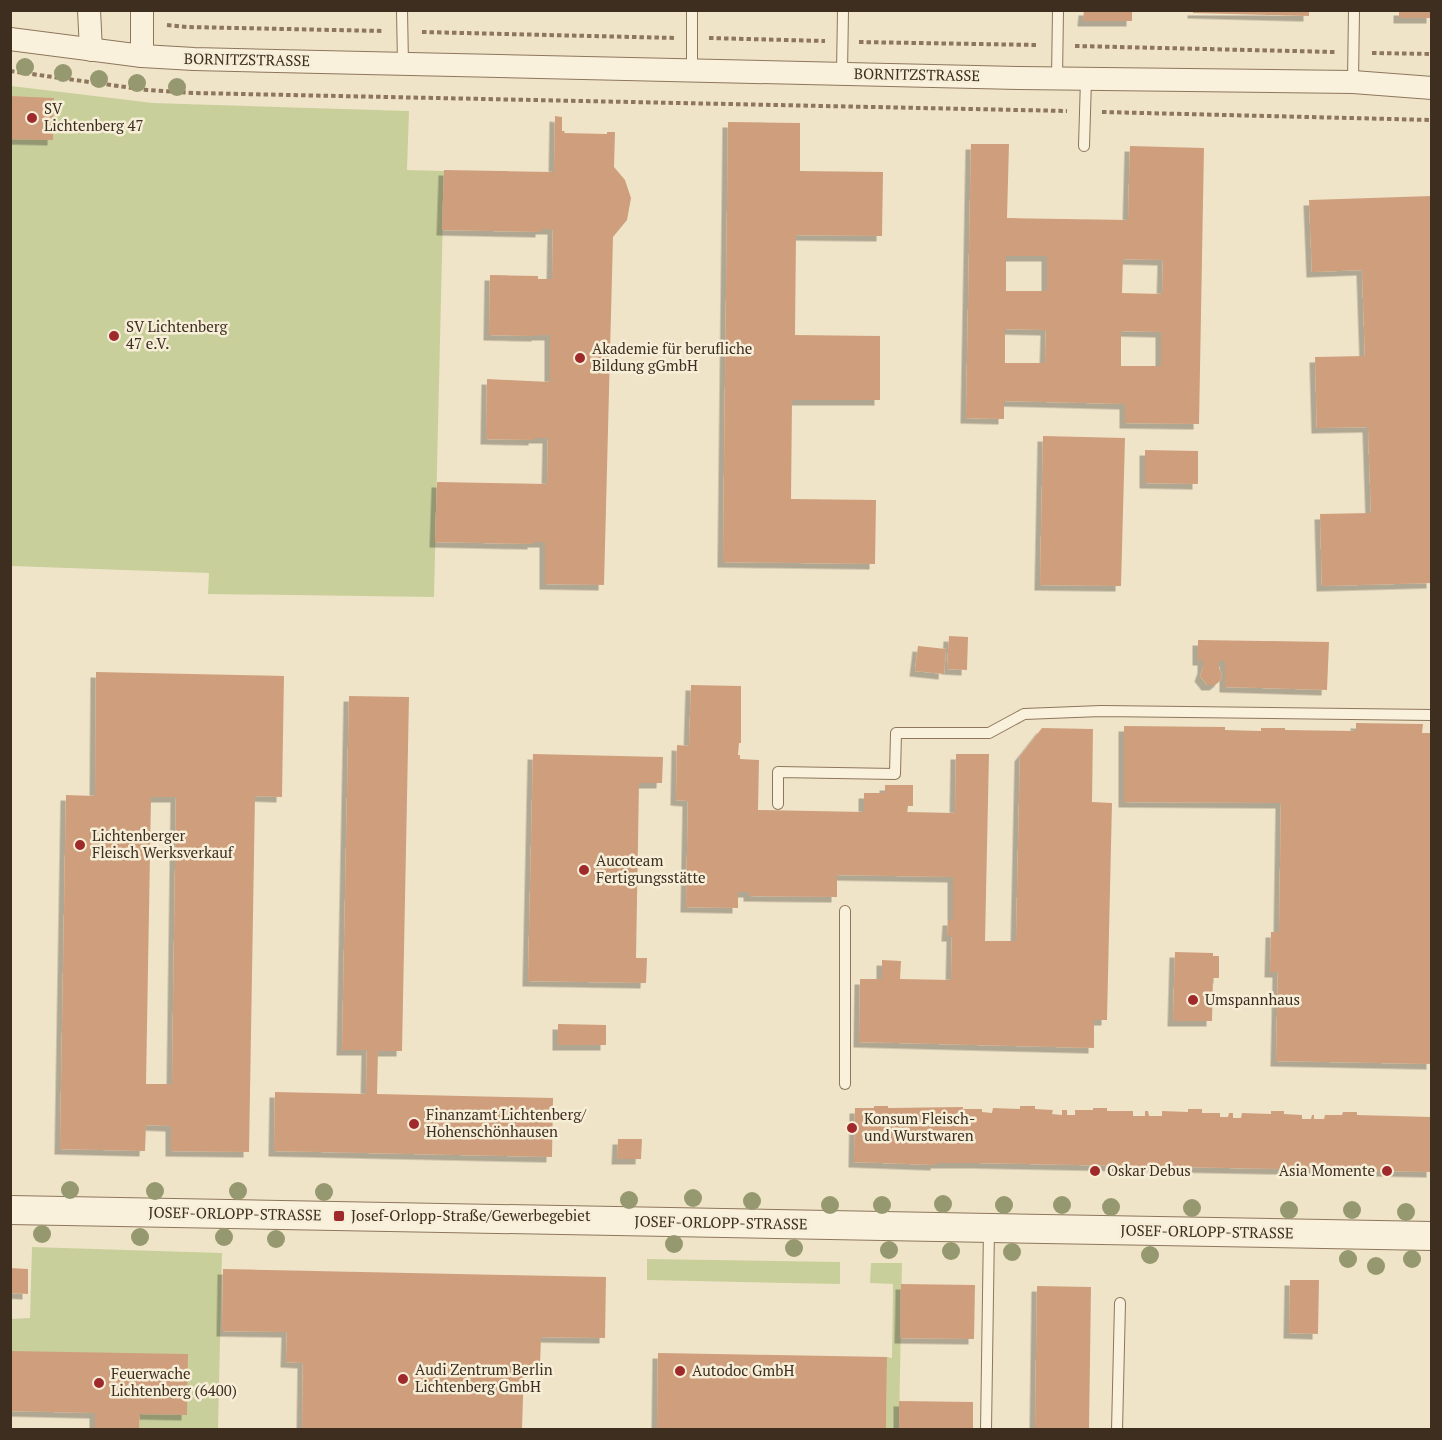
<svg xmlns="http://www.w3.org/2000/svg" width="1442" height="1440" font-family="'PT Serif',serif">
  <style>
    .green { fill: #c9cf9b }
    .building { fill: #cf9f7d; fill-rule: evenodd; filter: url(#shadow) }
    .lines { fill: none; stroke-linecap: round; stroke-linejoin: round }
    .service-casing { stroke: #8d765c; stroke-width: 12 }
    .minor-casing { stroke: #8d765c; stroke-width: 24 }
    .tertiary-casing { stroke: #8d765c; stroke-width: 30 }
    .path { stroke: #8d765c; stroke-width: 4; stroke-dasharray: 4.5 3; stroke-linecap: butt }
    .service { stroke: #faf1dc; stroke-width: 10 }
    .minor { stroke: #faf1dc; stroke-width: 22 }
    .tertiary { stroke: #faf1dc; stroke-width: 28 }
    .tree { fill: #96986f }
    .poi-dot { fill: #9e2a2b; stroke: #f7eed8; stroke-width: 2 }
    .labels { text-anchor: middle; stroke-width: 5; stroke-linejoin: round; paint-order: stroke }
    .street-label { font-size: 15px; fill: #3d2e20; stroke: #f7eed8 }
    .poi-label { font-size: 15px; fill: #3d2e20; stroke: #f7eed8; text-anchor: start }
  </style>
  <defs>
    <filter id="shadow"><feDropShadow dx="-5.5" dy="5.5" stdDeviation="0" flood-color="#0004"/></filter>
  </defs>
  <rect width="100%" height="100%" fill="#f0e4c8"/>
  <g class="green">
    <path d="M11,86L153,103L409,111L407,170L444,171L434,597L208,594L209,573L11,566Z"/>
    <path d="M32,1247L222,1253L218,1429H139L140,1414L11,1351V1319L30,1318Z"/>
    <path d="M647,1259L840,1262V1284L647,1280Z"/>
    <path d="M871,1263H902L899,1429H886L887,1357L892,1358L893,1284L870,1283Z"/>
  </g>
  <g class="building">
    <path d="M1084,10H1132V21H1083Z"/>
    <path d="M1193,10H1309V16L1193,13Z"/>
    <rect x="1399" y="10" width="33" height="8"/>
    <path d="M10,96L54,98L53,140L10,139Z"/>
    <path d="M555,116L562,117V131H565L564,133L607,134V132H615L614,167L625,180L631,198L627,220L613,237L604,585L545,584V542H533V544L435,542L437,482L547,484L548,438H534V440L486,439L487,379L550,382V335H537V336L489,335L490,275L538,276V279H552L553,229H541V232L442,230L444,170L554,172Z"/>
    <path d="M728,122L800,123V171L883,172L882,236L796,235L795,335L880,336V400H792L791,499L876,500L875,564L723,562Z"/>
    <path d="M971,144H1009L1007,218L1128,220L1130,146L1204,148L1199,424L1125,423V404L1004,401V419L966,418ZM1006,256H1047V291H1006ZM1123,259L1163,260L1162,294L1122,293ZM1005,329L1046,330L1045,363H1005ZM1121,331L1161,332V366H1121Z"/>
    <path d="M1432,196V583L1322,586L1320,514L1371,513L1368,427L1317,428L1315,357L1365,356L1362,270L1312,272L1309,200Z"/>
    <path d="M1043,436L1125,438L1121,586L1040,585Z"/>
    <path d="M1145,450L1198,451V484L1145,483Z"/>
    <path d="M949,636L968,637L967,670L947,669Z"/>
    <path d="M1198,640L1329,642L1327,690L1225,687V661H1219V668L1222,675L1220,681L1215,685H1207L1200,676L1203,668V660H1198Z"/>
    <path d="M918,646L946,649L944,674L915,671Z"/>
    <path d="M96,672L284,676L282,797L255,796L249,1152L171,1151V1126L146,1125L145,1151L60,1149L66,795L95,796ZM151,797H176L172,1084H146Z"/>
    <path d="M691,685L741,686V743H739L738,755H740V759L759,760L758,810L864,812V793H885V785H913V806H908L907,812L955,813L956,754H989L985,941H1016L1020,756L1042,728L1093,729L1092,802L1112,803L1107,1020H1094V1048L859,1042L860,979H882V960L901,961L900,979L951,980L952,936H947L948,920H953V877L837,875V897L749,896V892H738V908L686,907L688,801L676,800L677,745L689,746Z"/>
    <path d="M349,696L409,697L402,1051H378L377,1094L553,1098L552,1157L274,1151L275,1092L366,1094L367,1050H342Z"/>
    <path d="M1356,723L1423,724L1422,733H1432V1064L1276,1061L1278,972H1270L1271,932H1279L1281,803L1124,802V726L1225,727V730L1261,731V728H1285V730L1356,731Z"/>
    <path d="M533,754L663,757L662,783H639L636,958H647L646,983L528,981Z"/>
    <path d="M1175,952L1213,953V956H1219V978H1213L1212,1021H1173Z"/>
    <path d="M558,1024L606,1025V1045H558Z"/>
    <path d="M874,1106H888V1108L963,1107V1109H982V1112L992,1113L993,1108L1020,1109V1106H1035V1109L1053,1110L1052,1114L1062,1115V1110H1067V1115H1075V1110H1093V1108H1107V1111H1133V1116H1145V1111H1148L1149,1116H1162V1111L1188,1112V1109H1202V1113H1220V1117H1228L1229,1113H1233V1118H1241L1242,1113L1271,1114V1111H1284V1114L1302,1115V1119H1311L1312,1115H1314V1119H1324L1325,1115H1342L1343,1112H1357V1115L1432,1117V1172L979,1163H936V1165L854,1162L855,1108H874Z"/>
    <path d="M618,1139H642L641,1159H617Z"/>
    <path d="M10,1268L28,1269V1294L10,1293Z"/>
    <path d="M223,1269L606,1277L605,1338L541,1337L540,1366H524L522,1430H302L303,1363L286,1362L287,1332L222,1331Z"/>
    <path d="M1290,1280H1319L1318,1334L1289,1333Z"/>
    <path d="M901,1284L975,1285L974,1339L900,1338Z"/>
    <path d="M1037,1286L1091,1287L1089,1430H1035Z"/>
    <path d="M10,1351L188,1354L187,1415L140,1414L139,1430H95V1413L10,1411Z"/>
    <path d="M658,1353L887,1357L886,1430H657Z"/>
    <path d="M899,1401L973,1402V1430H899Z"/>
  </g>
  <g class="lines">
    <g class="service-casing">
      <g id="service">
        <path d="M402,10L403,64"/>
        <path d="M692,71V10"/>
        <path d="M842,73L843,10"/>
        <path d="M1057,78L1058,10"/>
        <path d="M1353,82L1354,10"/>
        <path d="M1084,146L1086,79"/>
        <path d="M778,804V772L895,774L896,733H989L1024,714L1101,711L1432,715"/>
        <path d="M845,911V1084"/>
        <path d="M986,1430L989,1228"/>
        <path d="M1117,1430L1120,1303"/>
      </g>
    </g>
    <g class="minor-casing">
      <g id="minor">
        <path d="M89,10L91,50"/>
        <path d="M142,10V56"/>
        <path d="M10,39L142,56L194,59L1019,78L1353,82L1432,88"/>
      </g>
    </g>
    <g class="tertiary-casing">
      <path id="tertiary" d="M10,1210L1432,1236"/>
    </g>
    <g class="path">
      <path d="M167,25L187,27L384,31"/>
      <path d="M422,32L675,38"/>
      <path d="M709,38L825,41"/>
      <path d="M859,42L1038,45"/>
      <path d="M1075,46L1335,52"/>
      <path d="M1372,53L1432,54"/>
      <path d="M10,71L147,90L193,93L1067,111"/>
      <path d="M1102,112L1432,120"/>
    </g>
    <use href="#service" class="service"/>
    <use href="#minor" class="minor"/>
    <use href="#tertiary" class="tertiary"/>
  </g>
  <g class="tree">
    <circle cx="25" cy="67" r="9"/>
    <circle cx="63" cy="73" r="9"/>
    <circle cx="99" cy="79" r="9"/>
    <circle cx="137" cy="83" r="9"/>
    <circle cx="177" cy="87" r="9"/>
    <circle cx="70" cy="1190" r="9"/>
    <circle cx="155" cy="1191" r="9"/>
    <circle cx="238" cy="1191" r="9"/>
    <circle cx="324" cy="1192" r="9"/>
    <circle cx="693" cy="1198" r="9"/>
    <circle cx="629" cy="1200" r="9"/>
    <circle cx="752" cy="1201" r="9"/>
    <circle cx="943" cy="1204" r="9"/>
    <circle cx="830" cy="1205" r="9"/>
    <circle cx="882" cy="1205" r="9"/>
    <circle cx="1004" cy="1205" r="9"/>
    <circle cx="1062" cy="1205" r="9"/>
    <circle cx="1111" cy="1207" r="9"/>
    <circle cx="1192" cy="1208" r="9"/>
    <circle cx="1289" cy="1210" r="9"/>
    <circle cx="1352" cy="1210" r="9"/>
    <circle cx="1406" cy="1212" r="9"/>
    <circle cx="42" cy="1234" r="9"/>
    <circle cx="140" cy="1237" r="9"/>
    <circle cx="224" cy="1237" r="9"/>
    <circle cx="276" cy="1239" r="9"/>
    <circle cx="674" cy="1244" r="9"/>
    <circle cx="794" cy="1248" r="9"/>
    <circle cx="889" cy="1250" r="9"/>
    <circle cx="951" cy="1251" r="9"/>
    <circle cx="1012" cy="1252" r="9"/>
    <circle cx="1150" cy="1255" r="9"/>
    <circle cx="1348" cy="1259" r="9"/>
    <circle cx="1412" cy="1259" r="9"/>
    <circle cx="1376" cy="1266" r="9"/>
  </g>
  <g class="poi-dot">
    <circle cx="32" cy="118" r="6"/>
    <circle cx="114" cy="336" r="6"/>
    <circle cx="580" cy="358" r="6"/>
    <circle cx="80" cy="845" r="6"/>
    <circle cx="584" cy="870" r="6"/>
    <circle cx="1193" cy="1000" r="6"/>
    <circle cx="414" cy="1124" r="6"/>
    <circle cx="852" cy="1128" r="6"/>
    <circle cx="1095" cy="1171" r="6"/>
    <circle cx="1387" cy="1171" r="6"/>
    <rect x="333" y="1210" width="12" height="12" rx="3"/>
    <circle cx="680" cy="1371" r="6"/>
    <circle cx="403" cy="1379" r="6"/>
    <circle cx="99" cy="1383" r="6"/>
  </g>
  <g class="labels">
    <g class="street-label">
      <text transform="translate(247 60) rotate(1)" y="5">BORNITZSTRASSE</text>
      <text transform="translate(917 75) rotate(1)" y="5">BORNITZSTRASSE</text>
      <text transform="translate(235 1214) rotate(1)" y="5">JOSEF-ORLOPP-STRASSE</text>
      <text transform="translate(721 1223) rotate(1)" y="5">JOSEF-ORLOPP-STRASSE</text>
      <text transform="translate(1207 1232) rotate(1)" y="5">JOSEF-ORLOPP-STRASSE</text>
    </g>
    <g class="poi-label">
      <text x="44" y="114">SV<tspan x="44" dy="17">Lichtenberg 47</tspan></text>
      <text x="126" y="332">SV Lichtenberg<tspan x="126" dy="17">47 e.V.</tspan></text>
      <text x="592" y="354">Akademie für berufliche<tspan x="592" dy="17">Bildung gGmbH</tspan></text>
      <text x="92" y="841">Lichtenberger<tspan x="92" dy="17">Fleisch Werksverkauf</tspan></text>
      <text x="596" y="866">Aucoteam<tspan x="596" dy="17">Fertigungsstätte</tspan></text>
      <text x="1205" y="1005">Umspannhaus</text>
      <text x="426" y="1120">Finanzamt Lichtenberg/<tspan x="426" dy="17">Hohenschönhausen</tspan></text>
      <text x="864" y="1124">Konsum Fleisch-<tspan x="864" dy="17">und Wurstwaren</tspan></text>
      <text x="1107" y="1176">Oskar Debus</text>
      <text x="1375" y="1176" text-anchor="end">Asia Momente</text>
      <text x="351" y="1221">Josef-Orlopp-Straße/Gewerbegebiet</text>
      <text x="415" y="1375">Audi Zentrum Berlin<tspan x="415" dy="17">Lichtenberg GmbH</tspan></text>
      <text x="692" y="1376">Autodoc GmbH</text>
      <text x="111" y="1379">Feuerwache<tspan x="111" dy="17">Lichtenberg (6400)</tspan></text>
    </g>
  </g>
  <rect width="1442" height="1440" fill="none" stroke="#3d2e20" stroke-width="24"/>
</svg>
